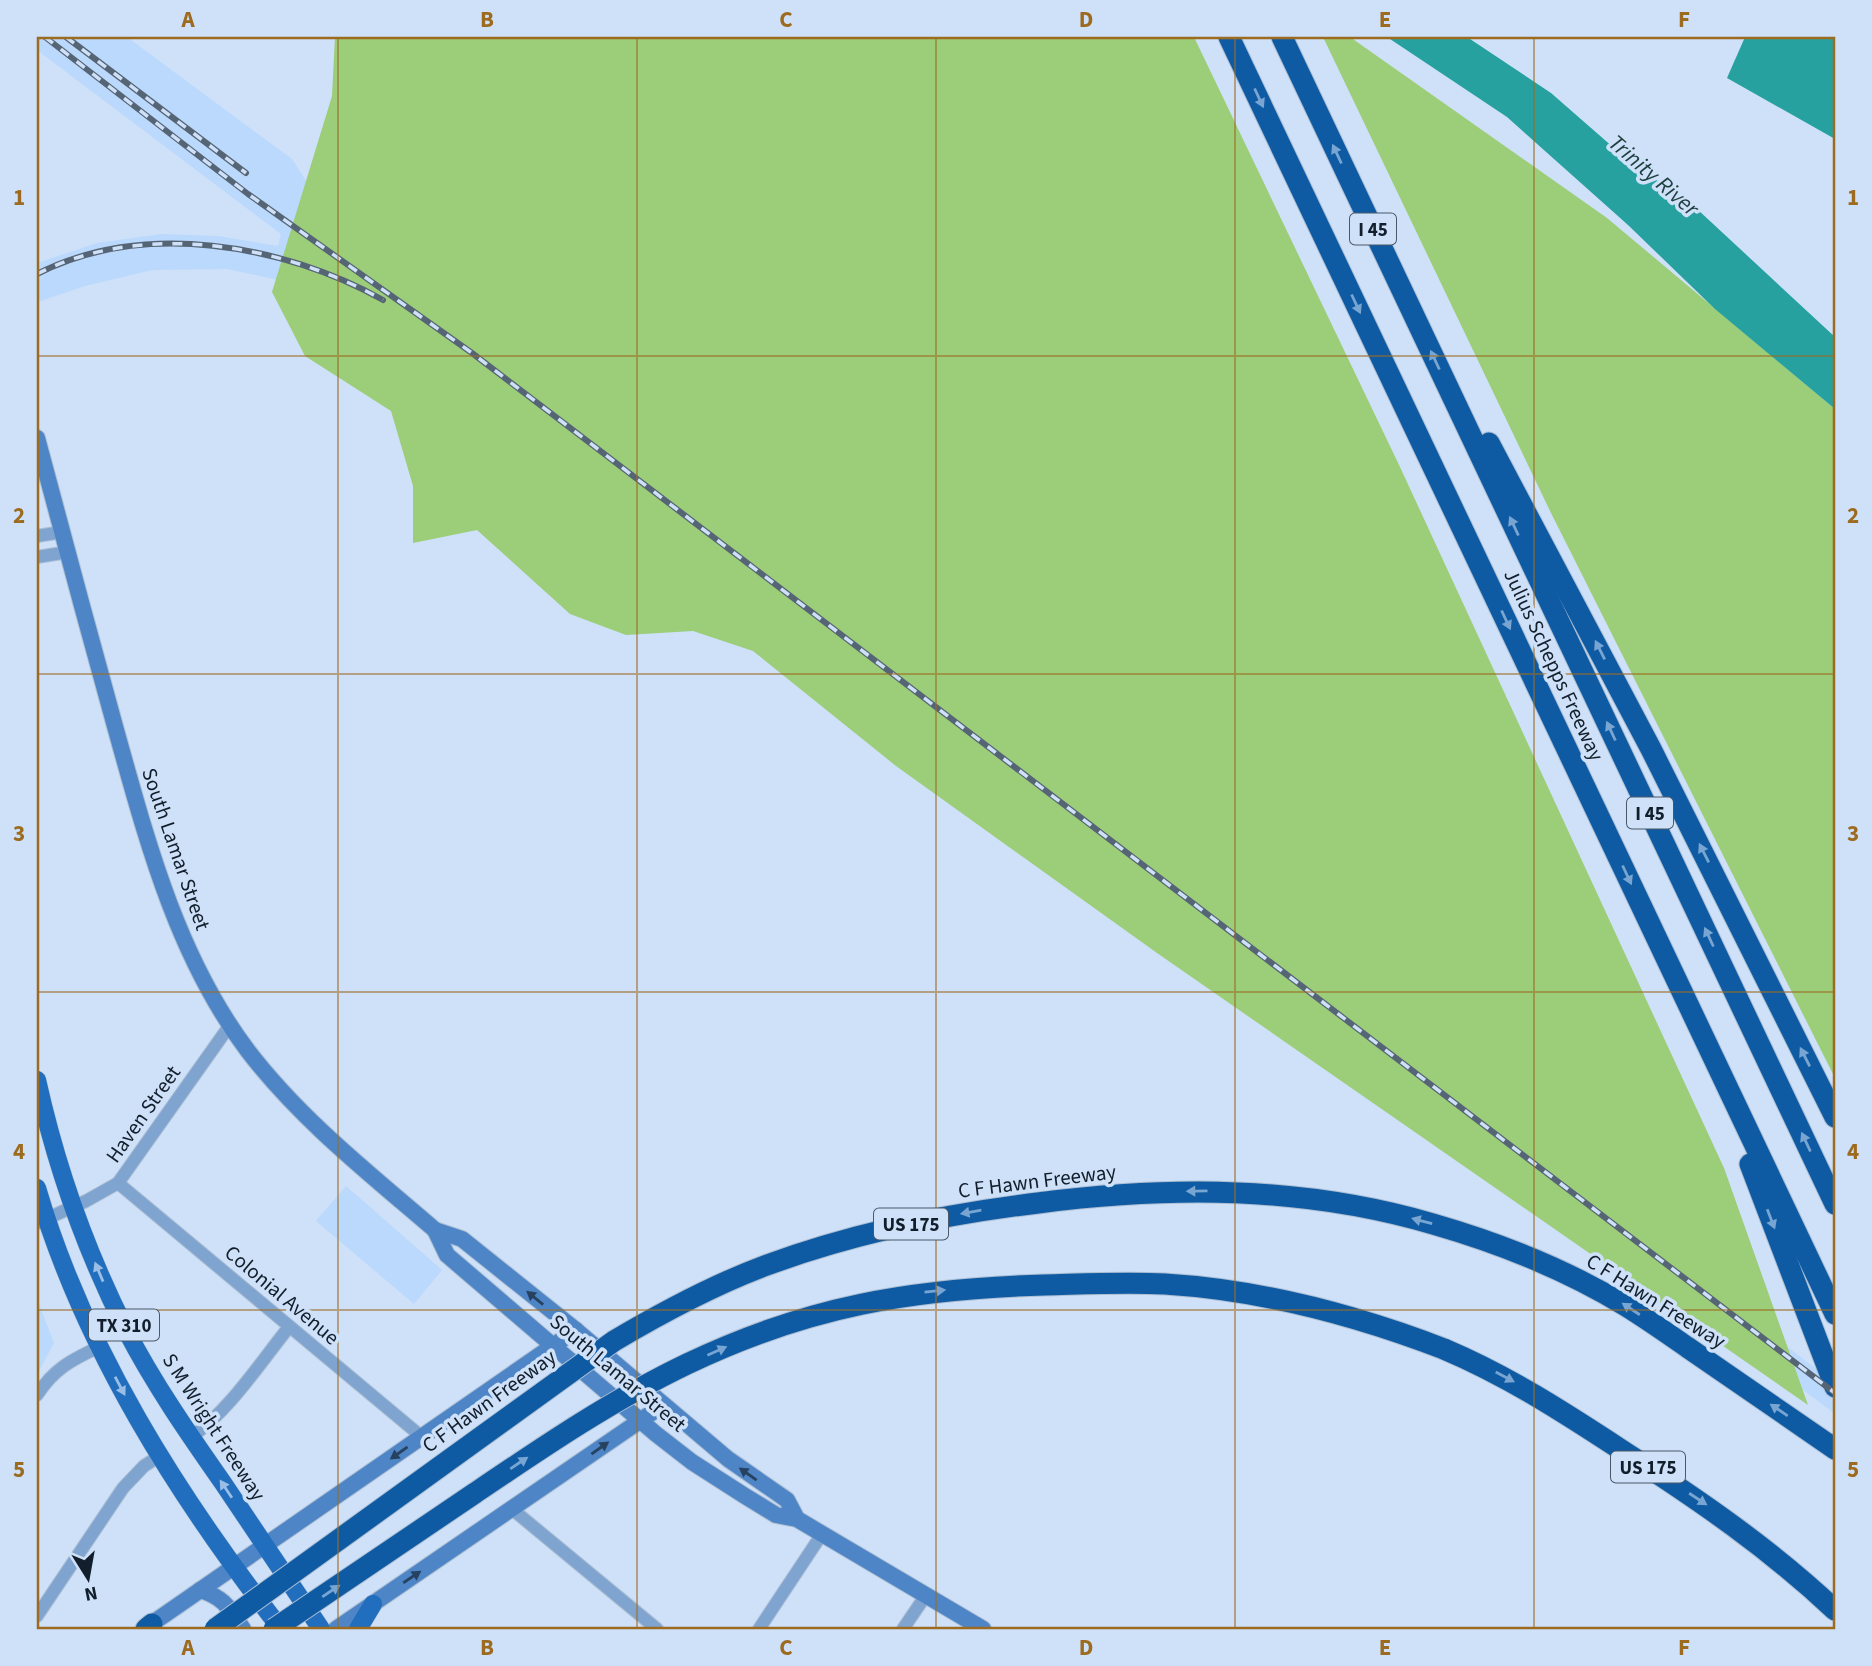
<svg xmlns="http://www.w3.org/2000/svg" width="1872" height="1666" font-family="'Source Sans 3',sans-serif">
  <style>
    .built { fill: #bbd9fc }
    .green { fill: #9ccd78 }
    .water { fill: #27a19f }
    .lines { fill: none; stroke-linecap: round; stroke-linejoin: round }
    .minor-casing { stroke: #acbed3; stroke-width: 14 }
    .secondary-casing { stroke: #acbed3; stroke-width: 18 }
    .primary-casing { stroke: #acbed3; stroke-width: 19 }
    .motorway-casing { stroke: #acbed3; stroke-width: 23 }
    .minor { stroke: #7fa4d0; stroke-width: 12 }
    .secondary { stroke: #4d85c6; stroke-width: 16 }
    .primary { stroke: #206ebd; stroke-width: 18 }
    .motorway { stroke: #0f5ba3; stroke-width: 21 }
    .rail-casing { stroke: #566575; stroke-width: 6 }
    .rail { stroke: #cee1f8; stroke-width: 3.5; stroke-dasharray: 10; stroke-linecap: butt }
    .motorway-bridge-casing { stroke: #acbed3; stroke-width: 23; stroke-linecap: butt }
    .motorway-bridge { stroke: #0f5ba3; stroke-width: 21 }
    .oneway { fill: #78a5d2 }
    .oneway2 { fill: #9abee6 }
    .oneway3 { fill: #274261 }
    .grid { fill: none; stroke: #9d6b20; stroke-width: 2; stroke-opacity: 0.55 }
    .labels { text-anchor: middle; stroke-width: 7; stroke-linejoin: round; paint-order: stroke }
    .shield { fill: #cee1f8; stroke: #4a5868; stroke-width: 2 }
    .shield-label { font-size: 19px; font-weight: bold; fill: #121e2b }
    .street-label { font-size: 21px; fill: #121e2b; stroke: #cee1f8 }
    .water-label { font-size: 23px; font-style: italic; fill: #1d3f3e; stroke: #cee1f8 }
    .neatline { fill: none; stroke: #9d6b20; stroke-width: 2.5 }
    .grid-label { font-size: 23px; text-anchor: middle; font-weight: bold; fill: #9d6b20 }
  </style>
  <rect width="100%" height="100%" fill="#cee1f8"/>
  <g class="built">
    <path d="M37,37H127L292,159L355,257L1835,1383V1414L451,368L333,292L227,269L152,270L85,286L38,302L37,263L97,243L161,234L218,236L278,246L281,234L37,50Z"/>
    <path d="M346,1186L442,1270L414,1304L316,1221Z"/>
    <path d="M37,1299L54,1343L39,1371L37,1369Z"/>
  </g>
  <g class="green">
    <path d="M335,37H1194L1400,467L1724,1168L1808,1405L1157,953L896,766L753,651L693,631L626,635L570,614L477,530L413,543V486L391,411L305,356L272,292L332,96Z"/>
    <path d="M1323,37H1350L1607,218L1835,409V1078L1551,513Z"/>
  </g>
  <g class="water">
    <path d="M1387,37H1467L1551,93L1622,155L1697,209L1835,337V409L1715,309L1628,225L1507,117Z"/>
    <path d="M1745,37H1835V139L1727,78Z"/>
  </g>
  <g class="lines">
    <g class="minor-casing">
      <g id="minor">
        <path d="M37,536L62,532"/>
        <path d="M37,557L68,552"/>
        <path d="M118,1183L422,1437"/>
        <path d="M37,1223L86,1201L118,1183L230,1025"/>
        <path d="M37,1395C54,1369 71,1360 99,1347"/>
        <path d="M191,1437C229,1411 260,1363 289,1327"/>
        <path d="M512,1509L657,1629"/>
        <path d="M37,1616L123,1488L144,1466L161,1455"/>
        <path d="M759,1629L822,1534"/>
        <path d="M903,1629L926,1595"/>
      </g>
    </g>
    <g class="secondary-casing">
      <g id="secondary">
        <path d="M37,438C63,535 89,633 116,730C147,841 177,957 248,1051C301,1120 370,1174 435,1230"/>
        <path d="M797,1519L787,1500L728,1459L577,1331L462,1239L435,1230L447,1255L656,1434L692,1462L745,1496L776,1515L797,1519L983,1629"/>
        <path d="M200,1590C225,1598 229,1608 243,1629"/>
        <path d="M144,1629L576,1330"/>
        <path d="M336,1629L663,1405"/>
      </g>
    </g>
    <g class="primary-casing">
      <g id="primary">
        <path d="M37,1080C56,1166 86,1251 126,1330C154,1384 188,1433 223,1483C256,1532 288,1580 321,1629"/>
        <path d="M37,1188C84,1349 179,1498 281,1629"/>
        <path d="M358,1629L373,1604"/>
      </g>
    </g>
    <g class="motorway-casing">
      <g id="motorway">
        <path d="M1229,37L1835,1314"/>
        <path d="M1282,37L1835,1204"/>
        <path d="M1489,443L1651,749L1835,1117"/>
        <path d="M1750,1164L1835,1387"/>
        <path d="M1687,1347L1835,1449"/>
        <path d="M1444,1349C1508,1376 1565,1413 1623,1451C1699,1500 1769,1548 1835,1610"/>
        <path d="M146,1629L152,1624"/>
      </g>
    </g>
    <use href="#minor" class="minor"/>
    <use href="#secondary" class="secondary"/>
    <use href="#primary" class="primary"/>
    <use href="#motorway" class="motorway"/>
    <g class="rail-casing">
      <g id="rail">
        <path d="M45,37L248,194L472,353L1835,1393"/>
        <path d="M66,37L246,173"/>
        <path d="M37,274C143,220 283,244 383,300"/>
      </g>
    </g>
    <use href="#rail" class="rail"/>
    <g class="motorway-bridge-casing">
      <g id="motorway-bridge">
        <path d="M215,1629L614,1341C663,1312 713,1285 767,1265C854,1233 946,1214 1038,1203C1171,1186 1303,1186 1433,1224C1499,1243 1567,1270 1626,1306C1647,1319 1667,1333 1687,1347"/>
        <path d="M274,1629C341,1584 408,1539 475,1493C543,1447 612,1400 687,1364C808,1306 912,1289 1044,1285C1085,1284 1125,1282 1165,1284C1262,1290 1353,1314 1444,1349"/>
      </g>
    </g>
    <use href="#motorway-bridge" class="motorway-bridge"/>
  </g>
  <defs><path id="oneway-solid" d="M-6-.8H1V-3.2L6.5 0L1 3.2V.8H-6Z" transform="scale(1.75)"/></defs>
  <g class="oneway">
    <use href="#oneway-solid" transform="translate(1259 98) rotate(65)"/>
    <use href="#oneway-solid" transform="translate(1337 154) rotate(-115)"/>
    <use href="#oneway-solid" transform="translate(1356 304) rotate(65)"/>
    <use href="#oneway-solid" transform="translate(1435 360) rotate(-115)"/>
    <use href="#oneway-solid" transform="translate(1514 526) rotate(-115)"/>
    <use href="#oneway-solid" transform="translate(1506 620) rotate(65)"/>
    <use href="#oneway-solid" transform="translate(1600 650) rotate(-117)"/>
    <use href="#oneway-solid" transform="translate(1611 731) rotate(-115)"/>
    <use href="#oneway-solid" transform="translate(1704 853) rotate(-117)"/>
    <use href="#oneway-solid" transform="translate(1627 875) rotate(65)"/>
    <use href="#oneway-solid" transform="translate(1709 937) rotate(-115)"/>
    <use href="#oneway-solid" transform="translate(1805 1057) rotate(-117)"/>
    <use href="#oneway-solid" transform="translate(1806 1142) rotate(-115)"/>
    <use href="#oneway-solid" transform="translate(1197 1191) rotate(179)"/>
    <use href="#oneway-solid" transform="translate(971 1212) rotate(170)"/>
    <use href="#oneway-solid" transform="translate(1771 1219) rotate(69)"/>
    <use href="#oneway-solid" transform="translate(1422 1221) rotate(-165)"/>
    <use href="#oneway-solid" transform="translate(935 1291) rotate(-6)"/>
    <use href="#oneway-solid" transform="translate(1631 1309) rotate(-147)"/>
    <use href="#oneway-solid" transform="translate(717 1351) rotate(-24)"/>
    <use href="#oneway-solid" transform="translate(1505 1377) rotate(28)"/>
    <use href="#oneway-solid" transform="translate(1779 1410) rotate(-146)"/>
    <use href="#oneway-solid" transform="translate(519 1463) rotate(-34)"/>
    <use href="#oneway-solid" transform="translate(1698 1499) rotate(33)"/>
    <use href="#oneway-solid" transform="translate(331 1591) rotate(-34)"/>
  </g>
  <g class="oneway2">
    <use href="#oneway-solid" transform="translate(99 1272) rotate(-113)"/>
    <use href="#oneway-solid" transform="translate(120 1386) rotate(62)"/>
    <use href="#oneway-solid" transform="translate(226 1489) rotate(-124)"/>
  </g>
  <g class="oneway3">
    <use href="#oneway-solid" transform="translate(535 1298) rotate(-141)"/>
    <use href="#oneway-solid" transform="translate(600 1448) rotate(-35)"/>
    <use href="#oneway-solid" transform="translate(399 1453) rotate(145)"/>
    <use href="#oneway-solid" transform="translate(748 1474) rotate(-145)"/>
    <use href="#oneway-solid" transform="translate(412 1577) rotate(-34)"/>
  </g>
  <path class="grid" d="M338,37V1629M637,37V1629M936,37V1629M1235,37V1629M1534,37V1629M37,356H1835M37,674H1835M37,992H1835M37,1310H1835"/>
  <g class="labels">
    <g class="shield">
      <rect x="1350" y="213.5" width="46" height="31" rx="5"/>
      <rect x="1627" y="797.5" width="46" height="31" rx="5"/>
      <rect x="874" y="1208.5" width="74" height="31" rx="5"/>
      <rect x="89" y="1309.5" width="70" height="31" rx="5"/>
      <rect x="1611" y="1451.5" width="74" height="31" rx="5"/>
    </g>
    <g class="shield-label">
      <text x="1373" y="236">I 45</text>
      <text x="1650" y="820">I 45</text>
      <text x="911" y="1231">US 175</text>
      <text x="124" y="1332">TX 310</text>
      <text x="1648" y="1474">US 175</text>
    </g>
    <g class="street-label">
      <text transform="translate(1554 665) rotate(65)" y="7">Julius Schepps Freeway</text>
      <text transform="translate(176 849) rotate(71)" y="7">South Lamar Street</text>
      <text transform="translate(143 1114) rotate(-55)" y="7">Haven Street</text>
      <text transform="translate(1037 1181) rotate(-7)" y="7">C F Hawn Freeway</text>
      <text transform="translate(282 1295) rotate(40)" y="7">Colonial Avenue</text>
      <text transform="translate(1656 1301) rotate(32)" y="7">C F Hawn Freeway</text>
      <text transform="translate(618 1373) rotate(40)" y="7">South Lamar Street</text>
      <text transform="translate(489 1401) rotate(-36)" y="7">C F Hawn Freeway</text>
      <text transform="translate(214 1427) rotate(57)" y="7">S M Wright Freeway</text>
    </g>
    <g class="water-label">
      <text transform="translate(1654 175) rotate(41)" y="8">Trinity River</text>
    </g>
  </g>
  <rect width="1872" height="1666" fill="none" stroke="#cee1f8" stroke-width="77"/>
  <g transform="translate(88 1578) rotate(169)" stroke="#cee1f8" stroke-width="5" paint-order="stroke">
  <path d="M0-5L12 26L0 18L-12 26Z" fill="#121e2b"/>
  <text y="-10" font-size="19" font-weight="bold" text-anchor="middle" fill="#121e2b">N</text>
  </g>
  <rect x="38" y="38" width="1796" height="1590" class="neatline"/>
  <g class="grid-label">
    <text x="188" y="27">A</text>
    <text x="487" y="27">B</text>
    <text x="786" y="27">C</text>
    <text x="1086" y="27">D</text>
    <text x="1385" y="27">E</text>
    <text x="1684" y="27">F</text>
    <text x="19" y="205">1</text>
    <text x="1853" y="205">1</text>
    <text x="19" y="523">2</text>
    <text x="1853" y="523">2</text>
    <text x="19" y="841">3</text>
    <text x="1853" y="841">3</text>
    <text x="19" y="1159">4</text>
    <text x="1853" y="1159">4</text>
    <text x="19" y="1477">5</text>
    <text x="1853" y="1477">5</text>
    <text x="188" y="1655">A</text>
    <text x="487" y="1655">B</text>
    <text x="786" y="1655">C</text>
    <text x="1086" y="1655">D</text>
    <text x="1385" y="1655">E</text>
    <text x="1684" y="1655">F</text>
  </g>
</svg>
